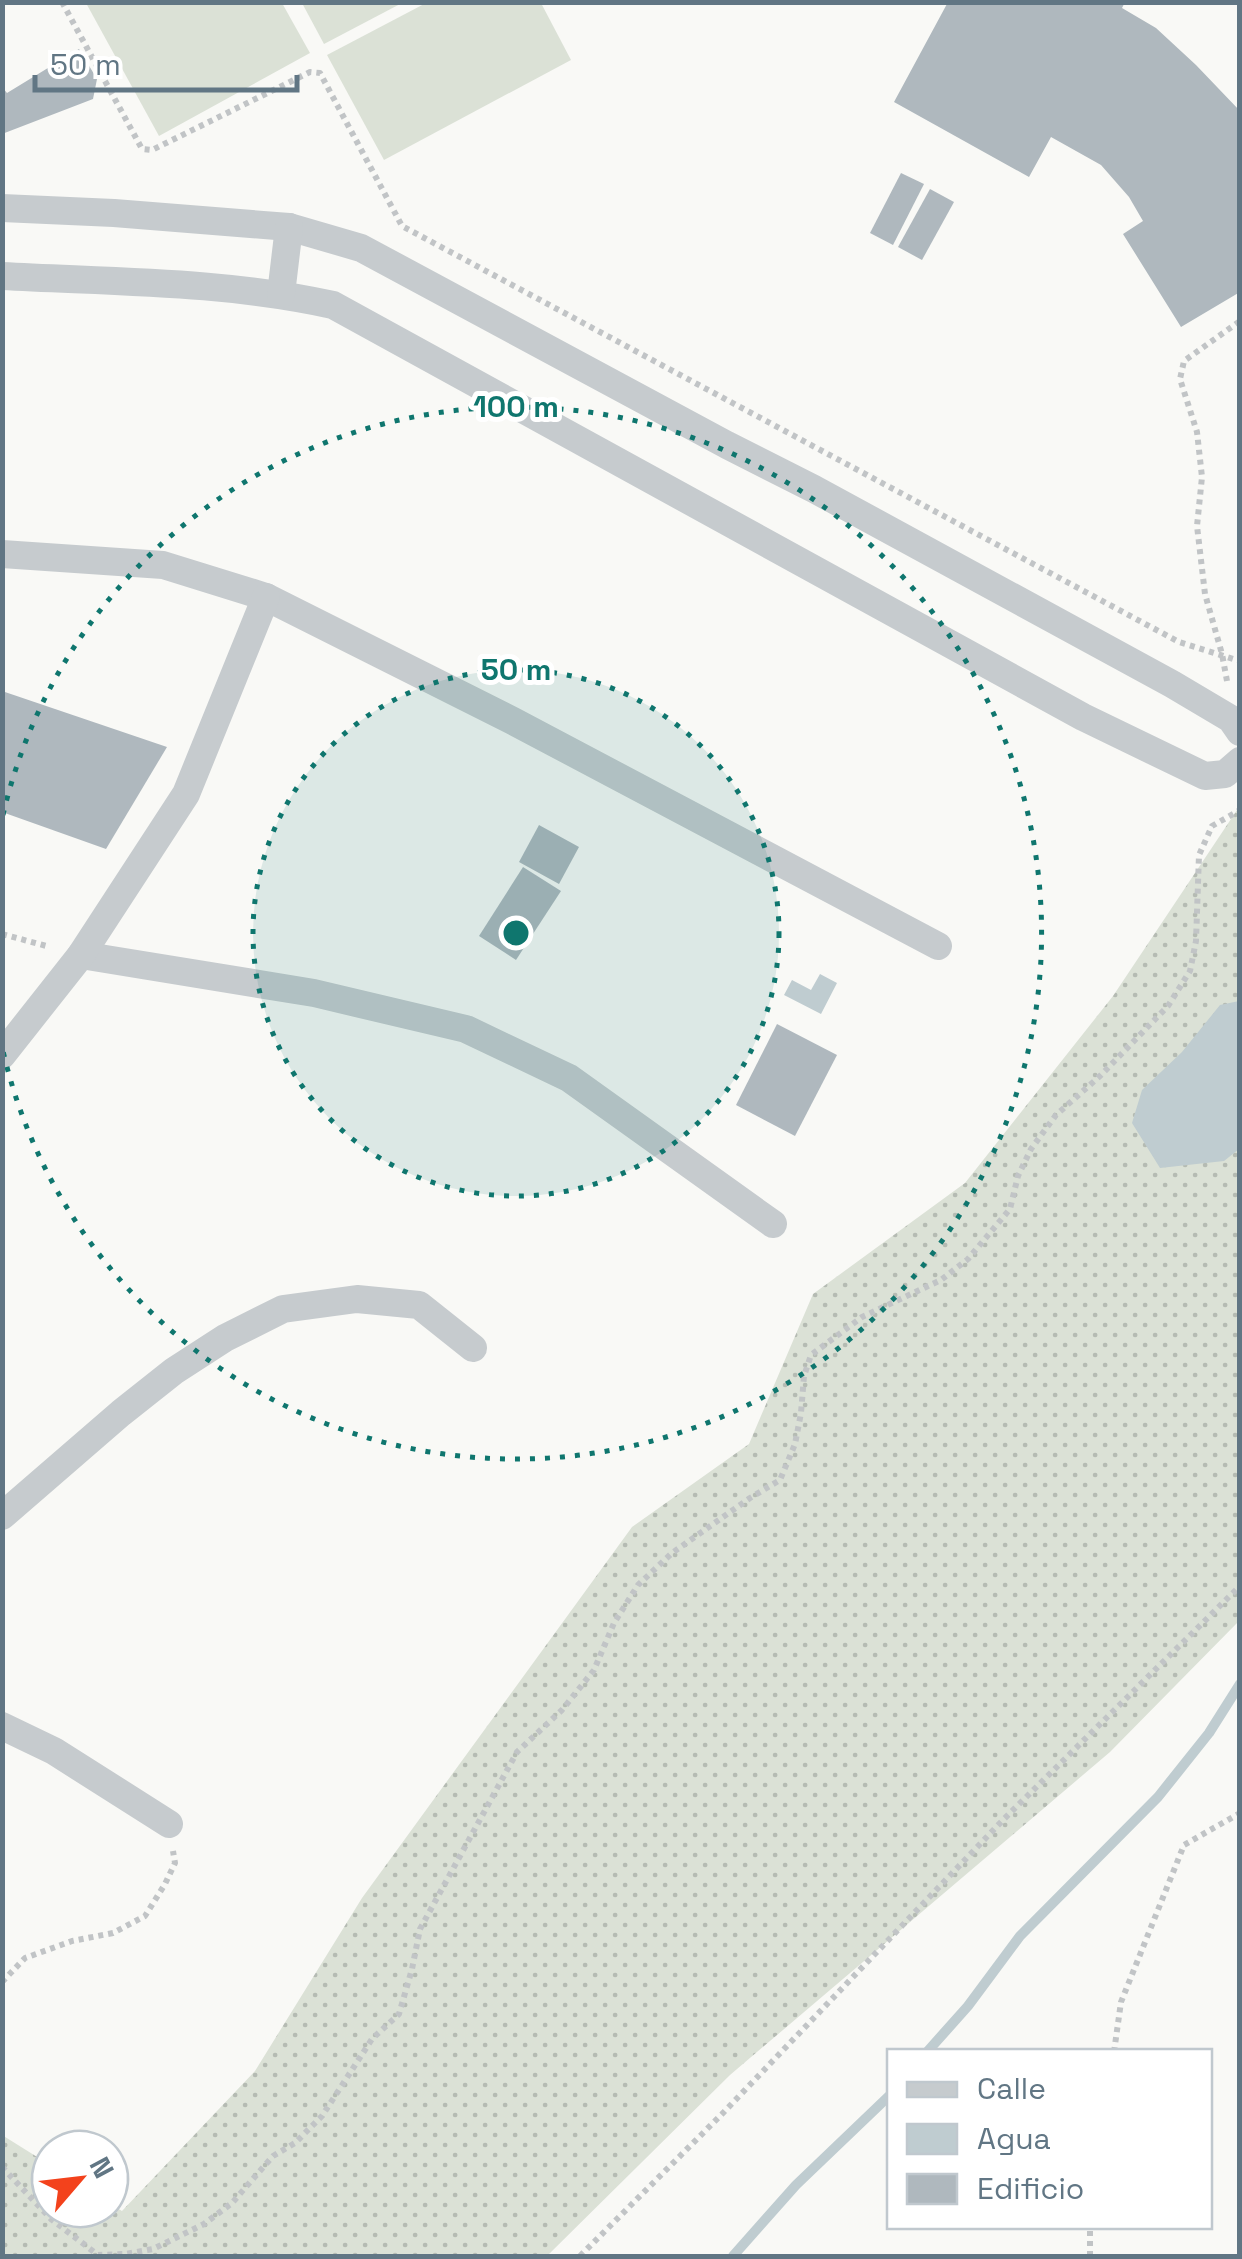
<svg xmlns="http://www.w3.org/2000/svg" width="1242" height="2259" font-family="'Space Grotesk',sans-serif">
  <style>
    .grass { fill: url(#grass-dots) }
    .garden { fill: #dbe1d6 }
    .water { fill: #bfccd0 }
    .lines { fill: none; stroke-linecap: round; stroke-linejoin: round }
    .stream { stroke: #bfccd0; stroke-width: 10 }
    .building { fill: #afb8be }
    .path { stroke: #c1c4c6; stroke-width: 6; stroke-dasharray: 5 5; stroke-linecap: butt }
    .street { stroke: #c6cbce; stroke-width: 28 }
    .ring { fill: none; stroke: #0f766e; stroke-width: 5; stroke-dasharray: 5 10 }
    .centre { fill: #0f766e; stroke: #fff; stroke-width: 5 }
    .ring-label { font-size: 30px; text-anchor: middle; font-weight: bold; fill: #0f766e; stroke: #fff; stroke-width: 10; stroke-linejoin: round; paint-order: stroke }
  </style>
  <defs>
    <pattern id="grass-dots" width="8" height="8" patternUnits="userSpaceOnUse" patternTransform="scale(2.5)"><rect width="8" height="8" fill="#dbe1d6"/><path d="M2 2h.1M6 6h.1" fill="none" stroke="#b5bbb3" stroke-width="1.8" stroke-linecap="round"/></pattern>
  </defs>
  <rect width="100%" height="100%" fill="#f9f9f6"/>
  <path class="grass" d="M1239,807V1621L1110,1752L730,2075L547,2256H3L2,2135L50,2165V2209H110V2204L122,2211L255,2071L362,1898L632,1527L749,1444L813,1294L965,1183L1113,996Z"/>
  <g class="garden">
    <path d="M86,3H282L310,53L159,136Z"/>
    <path d="M302,3H402L324,44Z"/>
    <path d="M541,3L571,60L384,160L327,55L426,3Z"/>
  </g>
  <g class="water">
    <path d="M820,974L837,983L821,1014L784,995L792,980L811,990Z"/>
    <path d="M1239,1001V1149L1224,1161L1160,1168L1132,1123L1142,1090L1182,1052L1220,1005Z"/>
  </g>
  <g class="lines">
    <g class="stream">
      <path d="M927,2052L968,2006L1020,1936L1158,1797L1209,1733L1240,1684"/>
      <path d="M733,2256L796,2185L890,2095"/>
    </g>
  </g>
  <g class="building">
    <path d="M948,2H1125L1122,8L1156,28L1196,65L1240,111V292L1181,327L1123,234L1143,221L1129,197L1101,165L1051,137L1029,177L894,102Z"/>
    <path d="M79,49L97,79L93,99L2,134V87L7,93Z"/>
    <path d="M901,173L924,184L893,245L870,233Z"/>
    <path d="M930,189L954,202L922,260L898,247Z"/>
    <path d="M2,691L167,747L106,849L2,812Z"/>
    <path d="M539,825L579,847L559,884L519,862Z"/>
    <path d="M523,867L561,891L516,960L479,936Z"/>
    <path d="M777,1024L837,1055L795,1136L736,1105Z"/>
  </g>
  <g class="lines">
    <g class="path">
      <path d="M62,2L142,149L152,150L310,72L320,73L402,226L1179,642L1240,661"/>
      <path d="M1227,681L1222,654L1205,594L1197,526L1202,477L1197,432L1180,379L1184,361L1240,321"/>
      <path d="M2,934L50,947"/>
      <path d="M2,1982L25,1958L72,1941L113,1933L145,1916L165,1884L175,1863L173,1851"/>
      <path d="M1114,2052L1121,2002L1184,1845L1240,1813"/>
      <path d="M2,2167L51,2219L98,2255L125,2254L153,2249L204,2224L232,2203L273,2156L295,2143L322,2116L372,2039L399,2014L412,1969L420,1929L517,1752L562,1710L594,1670L614,1623L638,1585L672,1553L750,1498L780,1480L795,1444L801,1413L804,1376L811,1355L862,1317L941,1280L968,1259L1010,1209L1018,1176L1031,1149L1056,1115L1100,1076L1168,1006L1190,971L1196,941L1199,855L1212,826L1240,810"/>
      <path d="M580,2256L722,2114L1003,1820L1240,1586"/>
      <path d="M1090,2256V2226"/>
    </g>
    <g class="street">
      <path d="M2,208L114,213L289,227L361,248L727,445L814,489L1172,684L1231,719L1240,732"/>
      <path d="M2,276C113,282 224,281 333,305L1083,717L1205,776L1225,774L1240,761"/>
      <path d="M281,294L289,227"/>
      <path d="M2,554L163,565L266,597L513,721L938,946"/>
      <path d="M81,955L314,993L466,1029L569,1078L773,1224"/>
      <path d="M2,1055L81,955L186,794L266,597"/>
      <path d="M2,1516L121,1413L174,1371L225,1338L283,1309L357,1299L419,1305L473,1348"/>
      <path d="M2,1726L54,1751L169,1824"/>
    </g>
  </g>
  <circle cx="516" cy="933" r="263" fill="#0f766e" fill-opacity=".12"/>
  <g class="ring">
    <circle cx="516" cy="933" r="263"/>
    <path d="M3 815A526 526 0 1 1 3 1051"/>
  </g>
  <circle cx="516" cy="933" r="15" class="centre"/>
  <g class="ring-label">
    <text x="516" y="417">100 m</text>
    <text x="516" y="680">50 m</text>
  </g>
  <rect width="1242" height="2259" fill="none" stroke="#617684" stroke-width="10"/>
  <rect x="887" y="2049" width="325" height="180" fill="#ffffff" stroke="#c0c8ce" stroke-width="2.5"/>
  <rect x="907" y="2082" width="50" height="15" fill="#c6cbce" stroke="#c0c8ce" stroke-width="2.5"/>
  <text x="977" y="2099" font-size="30" fill="#617684">Calle</text>
  <rect x="907" y="2124" width="50" height="30" fill="#bfccd0" stroke="#c0c8ce" stroke-width="2.5"/>
  <text x="977" y="2149" font-size="30" fill="#617684">Agua</text>
  <rect x="907" y="2174" width="50" height="30" fill="#afb8be" stroke="#c0c8ce" stroke-width="2.5"/>
  <text x="977" y="2199" font-size="30" fill="#617684">Edificio</text>
  <g transform="translate(80 2179) rotate(62)"><circle r="48" fill="#ffffff" stroke="#c0c8ce" stroke-width="2.5"/>
  <path d="M0-8L18 38L0 25L-18 38Z" fill="#f3421c"/>
  <text y="-15" font-size="28" font-weight="bold" text-anchor="middle" fill="#617684">N</text>
  </g>
  <path d="M35 75v15h262v-15" fill="none" stroke="#617684" stroke-width="5"/>
  <text x="50" y="75" font-size="30" fill="#617684" stroke="#ffffff" stroke-width="8" paint-order="stroke">50 m</text>
</svg>
